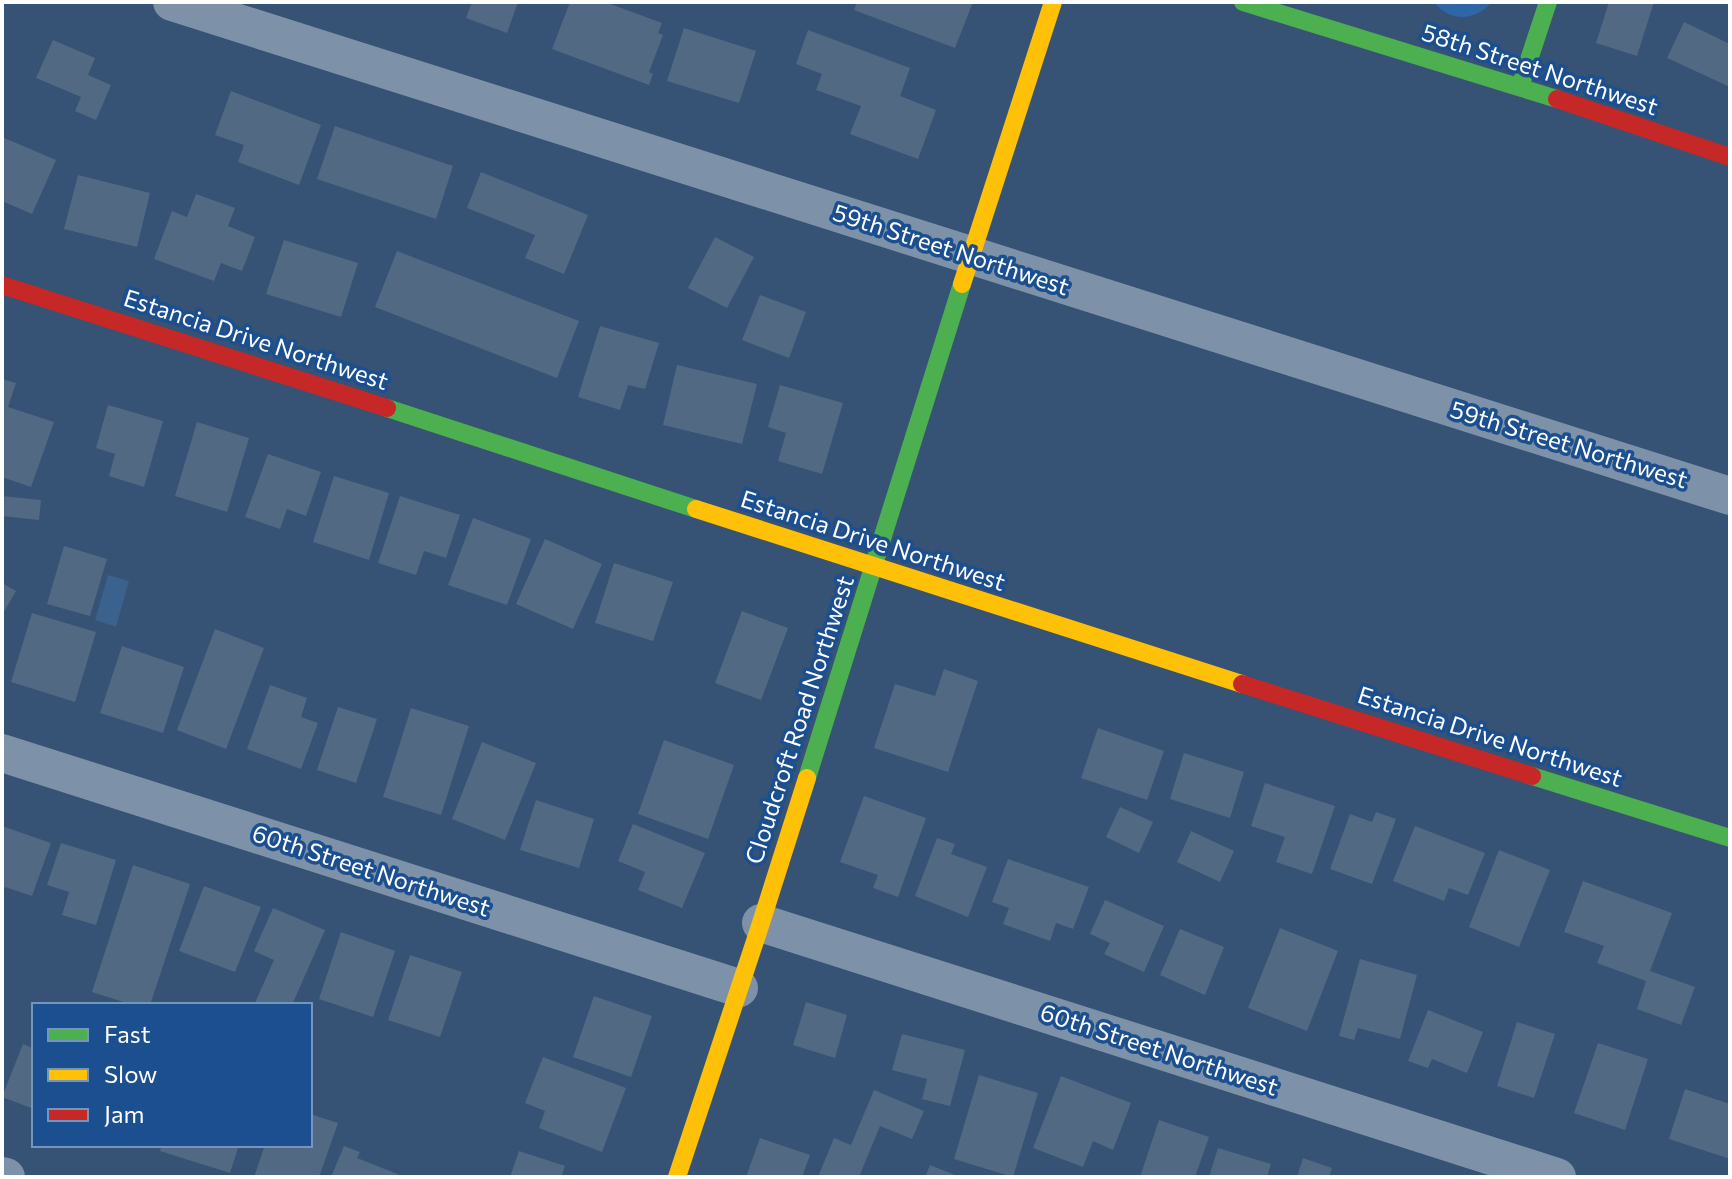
<svg xmlns="http://www.w3.org/2000/svg" width="1732" height="1179" font-family="Commissioner,sans-serif">
  <style>
    .green { fill: #2f66a5 }
    .water { fill: #3b618d }
    .building { fill: #526984 }
    .lines { fill: none; stroke-linecap: round; stroke-linejoin: round }
    .street { stroke: #7d92a8; stroke-width: 38 }
    .fast { stroke: #4caf50; stroke-width: 18 }
    .slow { stroke: #ffc107; stroke-width: 18 }
    .jam { stroke: #c62828; stroke-width: 18 }
    .labels { text-anchor: middle; stroke-width: 7; stroke-linejoin: round; paint-order: stroke }
    .street-label { font-size: 24px; fill: #fff; stroke: #1b4f8f }
  </style>
  <rect width="100%" height="100%" fill="#365274"/>
  <path class="green" d="M1434,2H1492C1475,21 1450,23 1434,2Z"/>
  <path class="water" d="M108,575L129,581L116,627L95,620Z"/>
  <g class="building">
    <path d="M472,2H518L507,33L466,18Z"/>
    <path d="M570,2H605L662,23L658,33L663,35L649,72L653,74L649,85L552,49Z"/>
    <path d="M857,2H973L955,48L854,10Z"/>
    <path d="M1609,2H1654L1637,56L1596,43Z"/>
    <path d="M1684,22L1730,44V87L1667,58Z"/>
    <path d="M684,28L756,51L739,103L667,81Z"/>
    <path d="M808,30L910,68L900,96L936,110L918,159L850,134L861,106L816,90L822,74L796,64Z"/>
    <path d="M53,40L95,58L88,75L111,85L96,120L75,111L81,97L36,78Z"/>
    <path d="M231,91L321,125L299,185L238,162L244,145L215,135Z"/>
    <path d="M335,126L453,166L436,219L317,179Z"/>
    <path d="M2,137L56,160L32,214L2,201Z"/>
    <path d="M481,172L588,215L564,274L525,258L535,235L467,208Z"/>
    <path d="M78,175L150,193L137,247L64,229Z"/>
    <path d="M196,194L235,208L228,226L255,237L242,271L221,263L214,281L154,259L172,211L187,217Z"/>
    <path d="M715,237L754,257L727,308L688,288Z"/>
    <path d="M284,240L358,263L341,317L266,294Z"/>
    <path d="M397,251L579,321L557,378L375,307Z"/>
    <path d="M760,295L806,312L789,358L742,340Z"/>
    <path d="M600,326L659,343L645,389L628,385L620,410L578,397Z"/>
    <path d="M677,365L757,384L742,444L663,425Z"/>
    <path d="M2,379L16,383L8,407L54,422L31,487L2,477Z"/>
    <path d="M780,385L843,403L822,474L778,461L786,433L768,427Z"/>
    <path d="M108,405L163,421L144,487L109,476L115,454L96,448Z"/>
    <path d="M197,422L249,438L227,512L175,496Z"/>
    <path d="M268,454L321,472L306,516L287,509L280,529L245,517Z"/>
    <path d="M334,476L389,493L369,560L313,542Z"/>
    <path d="M2,496L41,500L39,520L2,516Z"/>
    <path d="M400,496L460,515L446,558L424,551L416,575L378,563Z"/>
    <path d="M473,518L531,539L507,605L448,585Z"/>
    <path d="M545,539L602,564L573,629L516,604Z"/>
    <path d="M64,546L107,559L90,616L47,604Z"/>
    <path d="M614,563L673,582L653,641L595,623Z"/>
    <path d="M2,583L16,591L2,615Z"/>
    <path d="M742,611L788,628L761,700L715,683Z"/>
    <path d="M32,613L96,632L75,702L11,682Z"/>
    <path d="M215,629L264,648L226,749L177,730Z"/>
    <path d="M122,646L184,667L163,733L100,713Z"/>
    <path d="M944,669L978,681L948,772L874,748L895,684L935,696Z"/>
    <path d="M270,685L307,698L301,717L318,723L301,769L247,749Z"/>
    <path d="M338,707L377,719L356,783L317,770Z"/>
    <path d="M411,708L469,726L441,815L383,797Z"/>
    <path d="M1098,728L1164,751L1147,800L1081,778Z"/>
    <path d="M664,740L734,765L708,839L638,814Z"/>
    <path d="M482,742L536,763L505,840L452,819Z"/>
    <path d="M1184,753L1244,772L1230,818L1170,799Z"/>
    <path d="M1265,783L1335,806L1312,874L1276,862L1285,837L1251,826Z"/>
    <path d="M864,796L926,818L898,897L873,888L878,875L840,862Z"/>
    <path d="M536,800L594,819L579,868L520,850Z"/>
    <path d="M1120,807L1153,822L1139,853L1106,837Z"/>
    <path d="M1376,812L1396,819L1372,884L1330,869L1350,814L1372,822Z"/>
    <path d="M633,824L705,853L682,908L638,890L645,872L618,861Z"/>
    <path d="M2,826L51,843L32,896L5,887L2,893Z"/>
    <path d="M1415,826L1485,853L1468,895L1449,888L1444,901L1393,881Z"/>
    <path d="M1191,831L1234,851L1220,882L1177,862Z"/>
    <path d="M937,838L955,844L951,854L987,867L968,917L915,896Z"/>
    <path d="M61,843L116,860L96,925L62,915L69,892L47,885Z"/>
    <path d="M1499,850L1550,870L1519,947L1469,927Z"/>
    <path d="M1008,859L1089,887L1073,929L1056,923L1050,941L1003,924L1009,908L992,902Z"/>
    <path d="M133,865L190,884L150,1005H133L92,992Z"/>
    <path d="M1583,881L1672,913L1650,971L1695,987L1681,1025L1637,1009L1646,981L1597,963L1604,946L1564,932Z"/>
    <path d="M204,886L261,907L235,972L179,951Z"/>
    <path d="M1105,900L1164,926L1144,972L1104,954L1110,943L1090,934Z"/>
    <path d="M273,908L325,930L292,1005H254L274,960L254,951Z"/>
    <path d="M1280,928L1338,951L1307,1031L1248,1008Z"/>
    <path d="M1180,929L1224,947L1205,995L1160,975Z"/>
    <path d="M341,932L395,951L373,1017L319,999Z"/>
    <path d="M410,955L462,972L440,1037L388,1020Z"/>
    <path d="M1360,959L1417,975L1400,1039L1358,1028L1354,1040L1339,1036Z"/>
    <path d="M594,996L652,1016L631,1077L573,1057Z"/>
    <path d="M806,1002L847,1015L835,1058L793,1045Z"/>
    <path d="M1428,1010L1483,1032L1467,1073L1432,1059L1428,1068L1408,1061Z"/>
    <path d="M1517,1022L1555,1034L1534,1098L1497,1086Z"/>
    <path d="M902,1034L965,1050L950,1106L922,1099L927,1079L892,1070Z"/>
    <path d="M1598,1043L1648,1059L1625,1130L1574,1113Z"/>
    <path d="M23,1044L34,1049V1109L2,1097Z"/>
    <path d="M543,1057L626,1088L602,1152L539,1128L545,1111L525,1103Z"/>
    <path d="M979,1075L1038,1093L1013,1177L954,1159Z"/>
    <path d="M1061,1076L1131,1103L1113,1150L1093,1141L1083,1167L1033,1148Z"/>
    <path d="M1685,1089L1730,1104V1159L1669,1139Z"/>
    <path d="M874,1090L924,1111L912,1139L880,1126L859,1177H818L834,1138L851,1145Z"/>
    <path d="M310,1114L338,1123L319,1177H254L265,1145H310Z"/>
    <path d="M1159,1120L1209,1137L1195,1177H1140Z"/>
    <path d="M760,1138L810,1155L802,1177H746Z"/>
    <path d="M162,1145H239L230,1173L160,1151Z"/>
    <path d="M344,1146L360,1152L357,1158L405,1177H331Z"/>
    <path d="M1218,1148L1271,1164L1267,1177H1209Z"/>
    <path d="M519,1151L565,1166L561,1177H510Z"/>
    <path d="M1303,1158L1332,1168L1329,1177H1297Z"/>
    <path d="M930,1165L960,1177H925Z"/>
  </g>
  <g class="lines">
    <g class="street">
      <path d="M172,2L1730,496"/>
      <path d="M2,753L739,988"/>
      <path d="M761,923L1557,1177"/>
      <path d="M2,1176L6,1177"/>
    </g>
    <g class="fast">
      <path d="M1243,2L1557,99"/>
      <path d="M1520,87L1548,2"/>
      <path d="M387,408L696,509"/>
      <path d="M1532,776L1730,838"/>
      <path d="M807,778L962,284"/>
    </g>
    <g class="slow">
      <path d="M962,284L1053,2"/>
      <path d="M696,509L1242,684"/>
      <path d="M677,1177L761,923L807,778"/>
    </g>
    <g class="jam">
      <path d="M1557,99L1730,157"/>
      <path d="M2,285L387,408"/>
      <path d="M1242,684L1532,776"/>
    </g>
  </g>
  <g class="labels">
    <g class="street-label">
      <text transform="translate(1540 70) rotate(18)" y="8">58th Street Northwest</text>
      <text transform="translate(951 250) rotate(18)" y="8">59th Street Northwest</text>
      <text transform="translate(256 340) rotate(18)" y="8">Estancia Drive Northwest</text>
      <text transform="translate(1569 445) rotate(17)" y="8">59th Street Northwest</text>
      <text transform="translate(873 541) rotate(18)" y="8">Estancia Drive Northwest</text>
      <text transform="translate(800 720) rotate(-72)" y="8">Cloudcroft Road Northwest</text>
      <text transform="translate(1490 737) rotate(18)" y="8">Estancia Drive Northwest</text>
      <text transform="translate(371 871) rotate(18)" y="8">60th Street Northwest</text>
      <text transform="translate(1159 1050) rotate(18)" y="8">60th Street Northwest</text>
    </g>
  </g>
  <rect width="1732" height="1179" fill="none" stroke="#ffffff" stroke-width="8"/>
  <rect x="32" y="1003" width="280" height="144" fill="#1b4f8f" stroke="#7695bc" stroke-width="2"/>
  <rect x="48" y="1029" width="40" height="12" fill="#4caf50" stroke="#7695bc" stroke-width="2"/>
  <text x="104" y="1043" font-size="24" fill="#ffffff">Fast</text>
  <rect x="48" y="1069" width="40" height="12" fill="#ffc107" stroke="#7695bc" stroke-width="2"/>
  <text x="104" y="1083" font-size="24" fill="#ffffff">Slow</text>
  <rect x="48" y="1109" width="40" height="12" fill="#c62828" stroke="#7695bc" stroke-width="2"/>
  <text x="104" y="1123" font-size="24" fill="#ffffff">Jam</text>
</svg>
